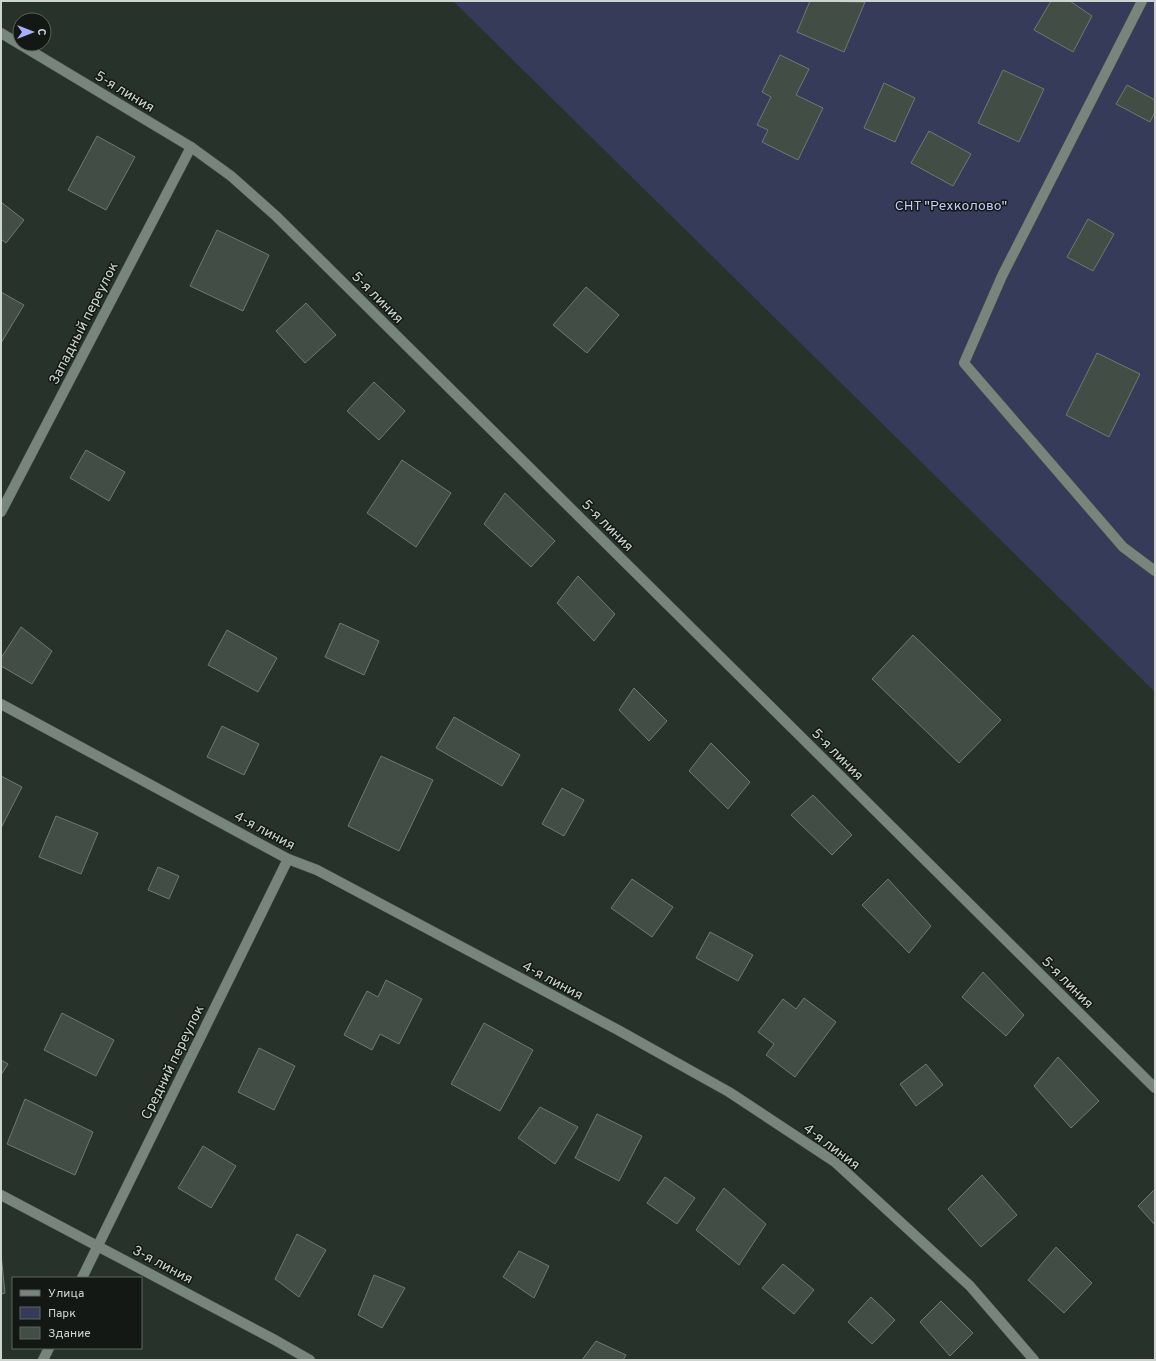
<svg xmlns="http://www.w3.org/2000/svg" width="1156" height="1361" font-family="Overpass,sans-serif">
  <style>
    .green { fill: #363b59 }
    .building { fill: #414d45; stroke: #6d7a71 }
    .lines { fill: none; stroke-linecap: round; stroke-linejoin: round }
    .minor-casing { stroke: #444e48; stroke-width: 11 }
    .minor { stroke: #78857c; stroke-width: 10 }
    .labels { text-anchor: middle; stroke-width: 3; stroke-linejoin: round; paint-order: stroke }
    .street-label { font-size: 14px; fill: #ced5d0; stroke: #131815 }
    .park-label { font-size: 14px; fill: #c0c9f9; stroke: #131815 }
  </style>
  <rect width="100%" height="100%" fill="#27322a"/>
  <path class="green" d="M453,1H1155V692Z"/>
  <g class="building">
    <path d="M810,1L865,2L844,52L797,32Z"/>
    <path d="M1051,1H1070L1092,16L1073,52L1034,30Z"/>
    <path d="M780,55L809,69L796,95L823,108L798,160L762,142L768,130L757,125L771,97L762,92Z"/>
    <path d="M1003,70L1044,89L1019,142L978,123Z"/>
    <path d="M884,83L915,98L895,142L864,128Z"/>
    <path d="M1127,85L1155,100V112L1150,122L1116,104Z"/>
    <path d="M929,131L971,154L953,186L911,163Z"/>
    <path d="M97,136L135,157L106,210L68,190Z"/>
    <path d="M1,202L24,220L6,243L1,239Z"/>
    <path d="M1088,219L1114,234L1093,271L1067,257Z"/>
    <path d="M217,230L269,255L243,311L190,286Z"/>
    <path d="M586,287L619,315L587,353L553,325Z"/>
    <path d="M1,292L24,305L1,343Z"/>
    <path d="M306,303L336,335L305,363L276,331Z"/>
    <path d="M1097,353L1140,374L1109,437L1066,415Z"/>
    <path d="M374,382L405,411L379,440L347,411Z"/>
    <path d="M86,450L125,472L109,501L70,478Z"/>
    <path d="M402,460L451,493L416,547L367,513Z"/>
    <path d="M505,493L555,541L531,567L484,524Z"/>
    <path d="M578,576L615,614L594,641L557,603Z"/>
    <path d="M340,623L379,641L364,675L325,657Z"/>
    <path d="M21,627L52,651L32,684L1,666V658Z"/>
    <path d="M227,630L277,658L258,692L208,665Z"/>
    <path d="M913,635L1001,720L959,763L872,679Z"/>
    <path d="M634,688L667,721L649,741L619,710Z"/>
    <path d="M454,717L520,755L502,786L436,748Z"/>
    <path d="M222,726L259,744L244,775L207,757Z"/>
    <path d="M711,743L750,782L728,809L689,771Z"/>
    <path d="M381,756L433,780L399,851L348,826Z"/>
    <path d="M1,776L22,787L1,828Z"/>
    <path d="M562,788L584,800L564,836L542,824Z"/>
    <path d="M813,795L852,835L832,855L791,815Z"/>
    <path d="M56,816L98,833L81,874L39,857Z"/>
    <path d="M158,867L179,876L169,899L148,890Z"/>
    <path d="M632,879L673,907L652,937L611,908Z"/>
    <path d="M888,879L931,926L909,953L862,905Z"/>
    <path d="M710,932L753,955L738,981L696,958Z"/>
    <path d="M983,972L1024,1015L1006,1036L962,997Z"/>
    <path d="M386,980L422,999L399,1044L380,1034L372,1050L344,1035L367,991L378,997Z"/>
    <path d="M804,998L836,1022L795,1077L766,1055L774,1044L758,1032L783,999L796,1009Z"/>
    <path d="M62,1013L114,1040L96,1076L44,1050Z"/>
    <path d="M484,1023L533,1050L500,1111L451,1084Z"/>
    <path d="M259,1048L295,1066L274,1110L238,1092Z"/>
    <path d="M1058,1057L1099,1101L1071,1128L1034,1086Z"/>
    <path d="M1,1060L8,1064L1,1075Z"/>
    <path d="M926,1064L943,1085L916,1106L900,1084Z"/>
    <path d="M25,1099L93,1132L75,1175L7,1144Z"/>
    <path d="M540,1107L578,1127L555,1164L518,1138Z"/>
    <path d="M597,1114L642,1136L619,1181L575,1158Z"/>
    <path d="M203,1146L236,1166L211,1208L178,1188Z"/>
    <path d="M982,1175L1017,1215L981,1247L948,1209Z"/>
    <path d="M665,1177L695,1198L677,1224L647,1203Z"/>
    <path d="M724,1188L766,1224L739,1265L696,1230Z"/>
    <path d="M1155,1189V1225L1138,1206Z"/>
    <path d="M297,1234L326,1250L299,1297L275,1279Z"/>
    <path d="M1056,1247L1092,1283L1064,1313L1028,1280Z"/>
    <path d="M519,1251L549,1266L534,1298L503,1277Z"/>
    <path d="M1,1254L5,1293L1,1294Z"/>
    <path d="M783,1264L814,1290L794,1314L762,1288Z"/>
    <path d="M374,1275L405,1288L382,1328L358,1315Z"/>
    <path d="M871,1297L895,1320L872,1344L848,1322Z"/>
    <path d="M941,1301L973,1333L950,1356L920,1322Z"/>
    <path d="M596,1341L626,1355L623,1360H582Z"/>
  </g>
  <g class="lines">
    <g class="minor-casing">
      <g id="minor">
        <path d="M1142,1L1002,276L964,363L1123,547L1155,571"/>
        <path d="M1,33L191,147L231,176L276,216L1155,1088"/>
        <path d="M1,512L191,147"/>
        <path d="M1,704L288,859L317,870L618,1030L729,1092L835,1162L970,1286L1034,1360"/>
        <path d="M1,1195L275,1340L310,1360"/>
        <path d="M82,1278L288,859"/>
        <path d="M43,1360L49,1348"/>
      </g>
    </g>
    <use href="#minor" class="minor"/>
  </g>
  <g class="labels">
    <g class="street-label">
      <text transform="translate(125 91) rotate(31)" y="5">5-я линия</text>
      <text transform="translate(378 297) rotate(45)" y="5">5-я линия</text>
      <text transform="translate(83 323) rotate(-63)" y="5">Западный переулок</text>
      <text transform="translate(608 525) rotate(45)" y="5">5-я линия</text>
      <text transform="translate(838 754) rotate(45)" y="5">5-я линия</text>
      <text transform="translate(265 830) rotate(28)" y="5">4-я линия</text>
      <text transform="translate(553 980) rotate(28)" y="5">4-я линия</text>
      <text transform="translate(1068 982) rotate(45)" y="5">5-я линия</text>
      <text transform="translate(172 1062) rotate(-64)" y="5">Средний переулок</text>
      <text transform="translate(832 1146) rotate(37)" y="5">4-я линия</text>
      <text transform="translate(163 1264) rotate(28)" y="5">3-я линия</text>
    </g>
    <g class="park-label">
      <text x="951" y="210">СНТ "Рехколово"</text>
    </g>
  </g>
  <rect width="1156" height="1361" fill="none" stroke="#ced5d0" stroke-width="4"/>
  <rect x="12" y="1277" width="130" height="72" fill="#131815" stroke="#5e6460"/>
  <rect x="20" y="1290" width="20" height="6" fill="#78857c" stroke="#5e6460"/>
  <text x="48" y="1297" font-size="12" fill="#ced5d0">Улица</text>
  <rect x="20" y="1307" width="20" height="12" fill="#363b59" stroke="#5e6460"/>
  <text x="48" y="1317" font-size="12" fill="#ced5d0">Парк</text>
  <rect x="20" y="1327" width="20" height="12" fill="#414d45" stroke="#5e6460"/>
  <text x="48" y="1337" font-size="12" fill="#ced5d0">Здание</text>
  <g transform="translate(32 32) rotate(90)"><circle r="19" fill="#131815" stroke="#5e6460"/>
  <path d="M0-3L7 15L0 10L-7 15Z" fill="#a5b1fc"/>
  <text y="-6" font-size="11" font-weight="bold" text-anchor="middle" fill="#ced5d0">С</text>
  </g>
</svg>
